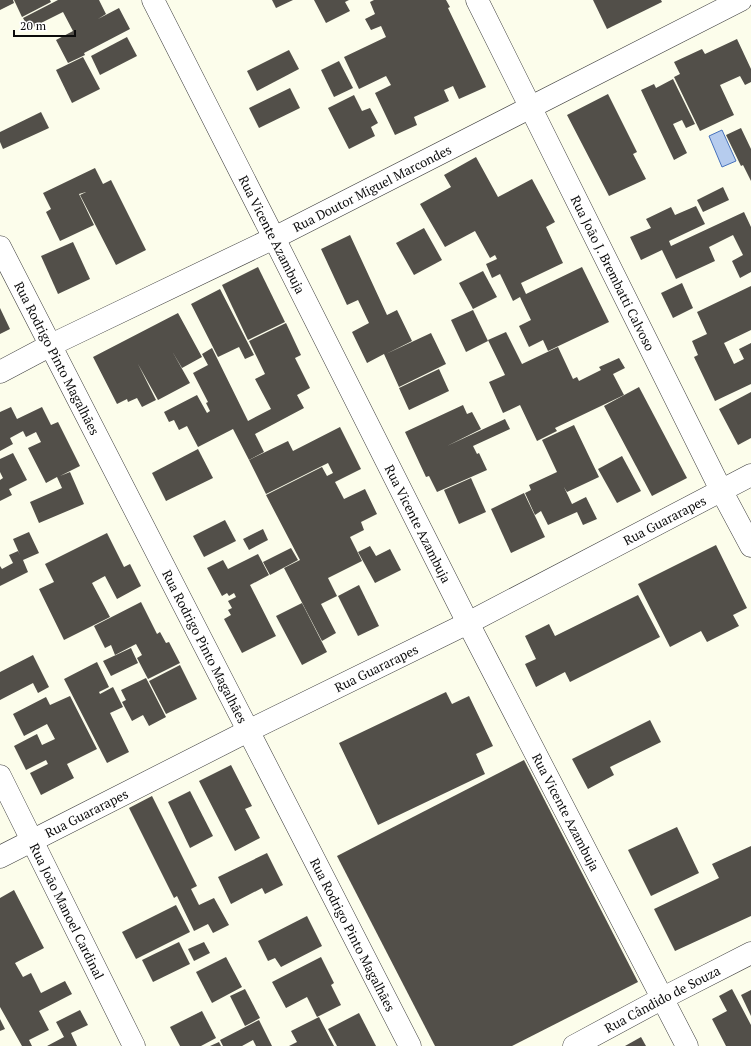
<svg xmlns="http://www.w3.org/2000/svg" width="751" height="1046" font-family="'PT Serif',serif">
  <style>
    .water { fill: #b6ccee; stroke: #4671bc }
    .building { fill: #524f49 }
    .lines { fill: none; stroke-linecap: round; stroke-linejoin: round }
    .minor-casing { stroke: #3e3e3e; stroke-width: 23 }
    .minor { stroke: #fff; stroke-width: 22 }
    .labels { text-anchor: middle; stroke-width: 4; stroke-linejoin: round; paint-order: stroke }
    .street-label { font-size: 13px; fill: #0b0b0b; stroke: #fff }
  </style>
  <rect width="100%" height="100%" fill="#fcfdeb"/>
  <path class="water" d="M722,130L736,161L722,167L709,136Z"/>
  <g class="building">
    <path d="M0,0H13L14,3L0,10Z"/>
    <path d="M14,0H50L51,2L22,17Z"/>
    <path d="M58,0H99L106,14L98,19L119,8L130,29L84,53L85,55L68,63L56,40L73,31L63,12L29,29L23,18Z"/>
    <path d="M272,0H293L276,8Z"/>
    <path d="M314,0H349L345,2L350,11L326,23Z"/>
    <path d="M374,0H446L450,7L448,8L486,87L459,99L453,86L444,90L449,101L414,117L417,125L395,135L375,93L391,85L386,76L359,89L344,57L386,37L381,26L371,30L365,19L375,14L370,2Z"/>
    <path d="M593,0H661L662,2L607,29Z"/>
    <path d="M127,37L137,56L100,75L91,56Z"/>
    <path d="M737,39L751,69V82L745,85L740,76L720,85L734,115L700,131L674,77L680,74L674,62L702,49L705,54Z"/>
    <path d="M289,50L299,69L257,91L247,71Z"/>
    <path d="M83,57L100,89L72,103L56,70Z"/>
    <path d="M339,61L353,88L334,97L321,70Z"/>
    <path d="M673,79L695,124L686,128L682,120L673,124L687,153L674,160L641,90L654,84L656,88Z"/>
    <path d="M290,88L300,108L259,128L249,108Z"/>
    <path d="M608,94L637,152L633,154L646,179L609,196L567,115Z"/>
    <path d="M354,95L362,111L370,108L378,123L371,127L375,136L349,149L328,108Z"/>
    <path d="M41,112L49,128L3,149L0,142V132Z"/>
    <path d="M741,128L751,149V181L743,165L741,166L726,135Z"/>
    <path d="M476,157L498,197L532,179L555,222L546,227L563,263L521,283L526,294L582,267L609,322L548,351L543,340L529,347L519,326L531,320L520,297L513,301L500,274L492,278L486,264L497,259L495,255L490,258L475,231L445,247L420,204L451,187L444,175Z"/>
    <path d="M95,168L103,184L111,180L146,250L116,265L80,195L86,192L79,194L94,225L60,241L46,212L51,209L43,193Z"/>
    <path d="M723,187L729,200L703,212L697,200Z"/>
    <path d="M696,206L705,224L669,241L671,246L744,212L751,227V272L740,278L732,261L743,255L733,235L709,247L715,261L676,279L662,250L641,260L630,237L651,228L646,219L671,207L675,215Z"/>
    <path d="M424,228L442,260L414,275L396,243Z"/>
    <path d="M350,235L387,315L397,310L412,341L386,354L431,333L446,364L399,387L384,354L367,363L352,332L369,323L358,300L347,305L321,249Z"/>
    <path d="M73,242L90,279L58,294L41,256Z"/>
    <path d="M258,267L285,322L248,340L222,285Z"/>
    <path d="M483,271L497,297L473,309L459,283Z"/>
    <path d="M682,283L693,308L673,318L661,293Z"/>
    <path d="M751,286V330L724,343L734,364L744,359L739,349L751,343V384L715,401L694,357L698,355L692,341L707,334L697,312Z"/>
    <path d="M220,289L254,355L245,359L239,347L218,357L191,304Z"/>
    <path d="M0,308L10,329L0,334Z"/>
    <path d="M473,310L488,341L466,352L451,320Z"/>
    <path d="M178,313L202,357L182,368L172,351L190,383L158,400L138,364L156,400L142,407L137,398L128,402L127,399L117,404L93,357Z"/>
    <path d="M286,323L301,355L295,358L310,388L297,395L304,408L255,434L264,452L249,460L233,429L198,447L187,426L179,430L174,420L169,422L164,412L197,395L207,413L210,411L206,403L208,402L193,373L208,365L202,354L212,348L248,421L271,409L255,379L265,374L249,341Z"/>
    <path d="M506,332L522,364L558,347L573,379L577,377L579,381L601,370L599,367L619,358L625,368L613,374L624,395L555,428L557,431L537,441L520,405L503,413L489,382L505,375L488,340Z"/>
    <path d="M439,369L449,391L409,410L399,388Z"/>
    <path d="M639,387L687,478L652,496L604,406Z"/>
    <path d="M751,392V438L738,445L719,409Z"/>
    <path d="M463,405L467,414L472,412L481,429L447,446L505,419L510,429L473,446L477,454L479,453L487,470L437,492L429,476L426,477L405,432Z"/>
    <path d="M11,407L17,419L42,407L51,425L58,422L80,466L60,476L70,472L84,504L39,523L30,502L62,488L57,477L46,483L28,448L41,442L36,432L26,437L23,431L10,438L13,444L0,451V412Z"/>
    <path d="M574,425L599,477L567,492L564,487L572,504L586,497L597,519L583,525L577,512L548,525L541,511L535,515L525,493L531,490L529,485L557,472L542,440Z"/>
    <path d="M340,427L361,469L335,482L344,499L365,489L377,514L361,522L364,530L350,537L362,561L328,578L337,596L321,604L336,633L322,641L284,568L300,560L266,495L322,467L327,476L333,473L328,463L266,494L249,460L288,441L293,451Z"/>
    <path d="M198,449L213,478L166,501L152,473Z"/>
    <path d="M13,453L27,480L9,489L12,495L0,501V480L3,478L0,472V459Z"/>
    <path d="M622,456L641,491L617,503L598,469Z"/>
    <path d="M471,478L486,512L459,524L444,490Z"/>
    <path d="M524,493L545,537L511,553L491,509Z"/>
    <path d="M225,520L236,541L204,557L193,536Z"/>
    <path d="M263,529L268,540L249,550L243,539Z"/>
    <path d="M29,532L39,553L23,560L28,572L0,586V566L2,569L13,563L9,555L18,551L20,555L13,539Z"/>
    <path d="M107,533L124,567L130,564L141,586L117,599L105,576L92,583L110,617L64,640L39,589L54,582L45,564Z"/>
    <path d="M716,545L747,608L733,615L739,626L707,642L701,631L670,647L638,584Z"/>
    <path d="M370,546L376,556L390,549L401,570L375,583L358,552Z"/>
    <path d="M291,548L298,560L270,575L263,562Z"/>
    <path d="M258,554L269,575L250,585L276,636L242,653L224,619L231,615L228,610L232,608L228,601L236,597L234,593L229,596L227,593L222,596L207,568L223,560L228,569Z"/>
    <path d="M359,585L379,626L358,636L338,596Z"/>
    <path d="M638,595L660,637L570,682L565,672L536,687L525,664L536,659L525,636L549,624L555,636Z"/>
    <path d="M141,602L157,634L160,632L166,643L169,642L180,663L148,679L137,658L142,655L136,644L115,655L111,645L105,648L94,626Z"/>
    <path d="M302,603L327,652L302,665L276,616Z"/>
    <path d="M131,648L138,663L111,676L103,661Z"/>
    <path d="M33,655L49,687L38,693L33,683L0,700V672Z"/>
    <path d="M97,662L109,687L99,692L100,694L113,687L123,707L110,713L129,752L107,763L64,679Z"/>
    <path d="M180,665L197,699L166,714L149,681Z"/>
    <path d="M146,678L166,717L149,726L143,715L132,721L122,702L126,700L121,690Z"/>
    <path d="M446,692L452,704L469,696L493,746L476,754L485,774L378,825L339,743Z"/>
    <path d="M70,696L97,749L67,764L74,778L41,795L30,773L48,764L46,760L26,770L14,746L37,734L42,745L55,739L47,724L24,736L13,714L46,697L50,705Z"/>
    <path d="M650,720L661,742L610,767L614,775L588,789L572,759Z"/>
    <path d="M524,760L638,982L512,1046H435L337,856Z"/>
    <path d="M231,765L252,806L245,809L260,838L235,851L199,781Z"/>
    <path d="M190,791L213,836L190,848L168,802Z"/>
    <path d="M152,796L197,886L191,889L199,905L214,898L229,925L213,933L208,924L194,931L177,896L174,898L129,808Z"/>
    <path d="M677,827L699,873L651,896L628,850Z"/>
    <path d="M751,846V916L675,951L654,909L719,878L712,864Z"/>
    <path d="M267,853L283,885L265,894L262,888L231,904L218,877Z"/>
    <path d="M14,890L44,948L15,963L23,977L31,973L41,993L65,981L72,994L39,1011L49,1030L29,1040L32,1046H22L0,1007V898Z"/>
    <path d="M176,905L190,932L136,959L122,932Z"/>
    <path d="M307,916L322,946L281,967L275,958L268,961L258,941Z"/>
    <path d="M179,942L190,964L153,982L142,960Z"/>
    <path d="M204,942L210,953L194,961L188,949Z"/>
    <path d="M226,957L242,987L212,1003L196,972Z"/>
    <path d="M321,957L334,983L331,985L341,1005L317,1017L307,997L286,1008L272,982Z"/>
    <path d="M245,989L260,1018L245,1026L230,996Z"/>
    <path d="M732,989L751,1025V1046H726L712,1019L727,1011L719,996Z"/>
    <path d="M751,990V1016L741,995Z"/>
    <path d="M80,1010L88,1025L71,1033L77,1046H47L64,1037L56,1022Z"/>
    <path d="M202,1011L216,1038L201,1046H180L170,1027Z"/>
    <path d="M359,1013L376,1046H337L328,1029Z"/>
    <path d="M319,1017L334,1046H289L297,1042L291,1031Z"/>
    <path d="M0,1019L5,1029L0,1031Z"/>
    <path d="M259,1020L272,1046H256L253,1040L242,1046H223L220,1040Z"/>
    <path d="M641,1037L646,1046H625Z"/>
    <path d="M219,1042L221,1046H210Z"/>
  </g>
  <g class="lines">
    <g class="minor-casing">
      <g id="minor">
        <path id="s1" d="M153,0L274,238L468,623L687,1046"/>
        <path id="s2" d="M477,0L721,490L751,546"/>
        <path id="s3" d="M0,247L410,1046"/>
        <path id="s4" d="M0,372L51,345L274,238L741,0"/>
        <path id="s5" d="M0,776L134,1046"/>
        <path id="s6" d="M0,857L248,731L468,623L751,475"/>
        <path id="s7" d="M574,1046L663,998L751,953"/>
      </g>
    </g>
    <use href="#minor" class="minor"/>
  </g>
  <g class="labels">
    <g class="street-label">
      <text dy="5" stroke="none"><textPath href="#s4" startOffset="415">Rua Doutor Miguel Marcondes</textPath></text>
      <text dy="5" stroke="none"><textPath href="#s1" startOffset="263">Rua Vicente Azambuja</textPath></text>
      <text dy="5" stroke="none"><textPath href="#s2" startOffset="305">Rua João J. Brembatti Calvoso</textPath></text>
      <text dy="5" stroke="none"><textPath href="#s3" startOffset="125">Rua Rodrigo Pinto Magalhães</textPath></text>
      <text dy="5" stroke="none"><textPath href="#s6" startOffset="745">Rua Guararapes</textPath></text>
      <text dy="5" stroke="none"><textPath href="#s1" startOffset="587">Rua Vicente Azambuja</textPath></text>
      <text dy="5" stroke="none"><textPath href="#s3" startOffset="449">Rua Rodrigo Pinto Magalhães</textPath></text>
      <text dy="5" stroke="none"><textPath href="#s6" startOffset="421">Rua Guararapes</textPath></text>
      <text dy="5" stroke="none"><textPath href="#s1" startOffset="911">Rua Vicente Azambuja</textPath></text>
      <text dy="5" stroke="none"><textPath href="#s6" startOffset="97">Rua Guararapes</textPath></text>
      <text dy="5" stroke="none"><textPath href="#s5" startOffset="151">Rua João Manoel Cardinal</textPath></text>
      <text dy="5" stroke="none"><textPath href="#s3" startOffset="773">Rua Rodrigo Pinto Magalhães</textPath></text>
      <text dy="5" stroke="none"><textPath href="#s7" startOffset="100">Rua Cândido de Souza</textPath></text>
    </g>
  </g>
  <path d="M14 30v6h61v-6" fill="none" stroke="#0b0b0b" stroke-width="2"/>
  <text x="20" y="30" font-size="12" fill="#0b0b0b" stroke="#ffffff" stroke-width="3" paint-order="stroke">20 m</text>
</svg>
